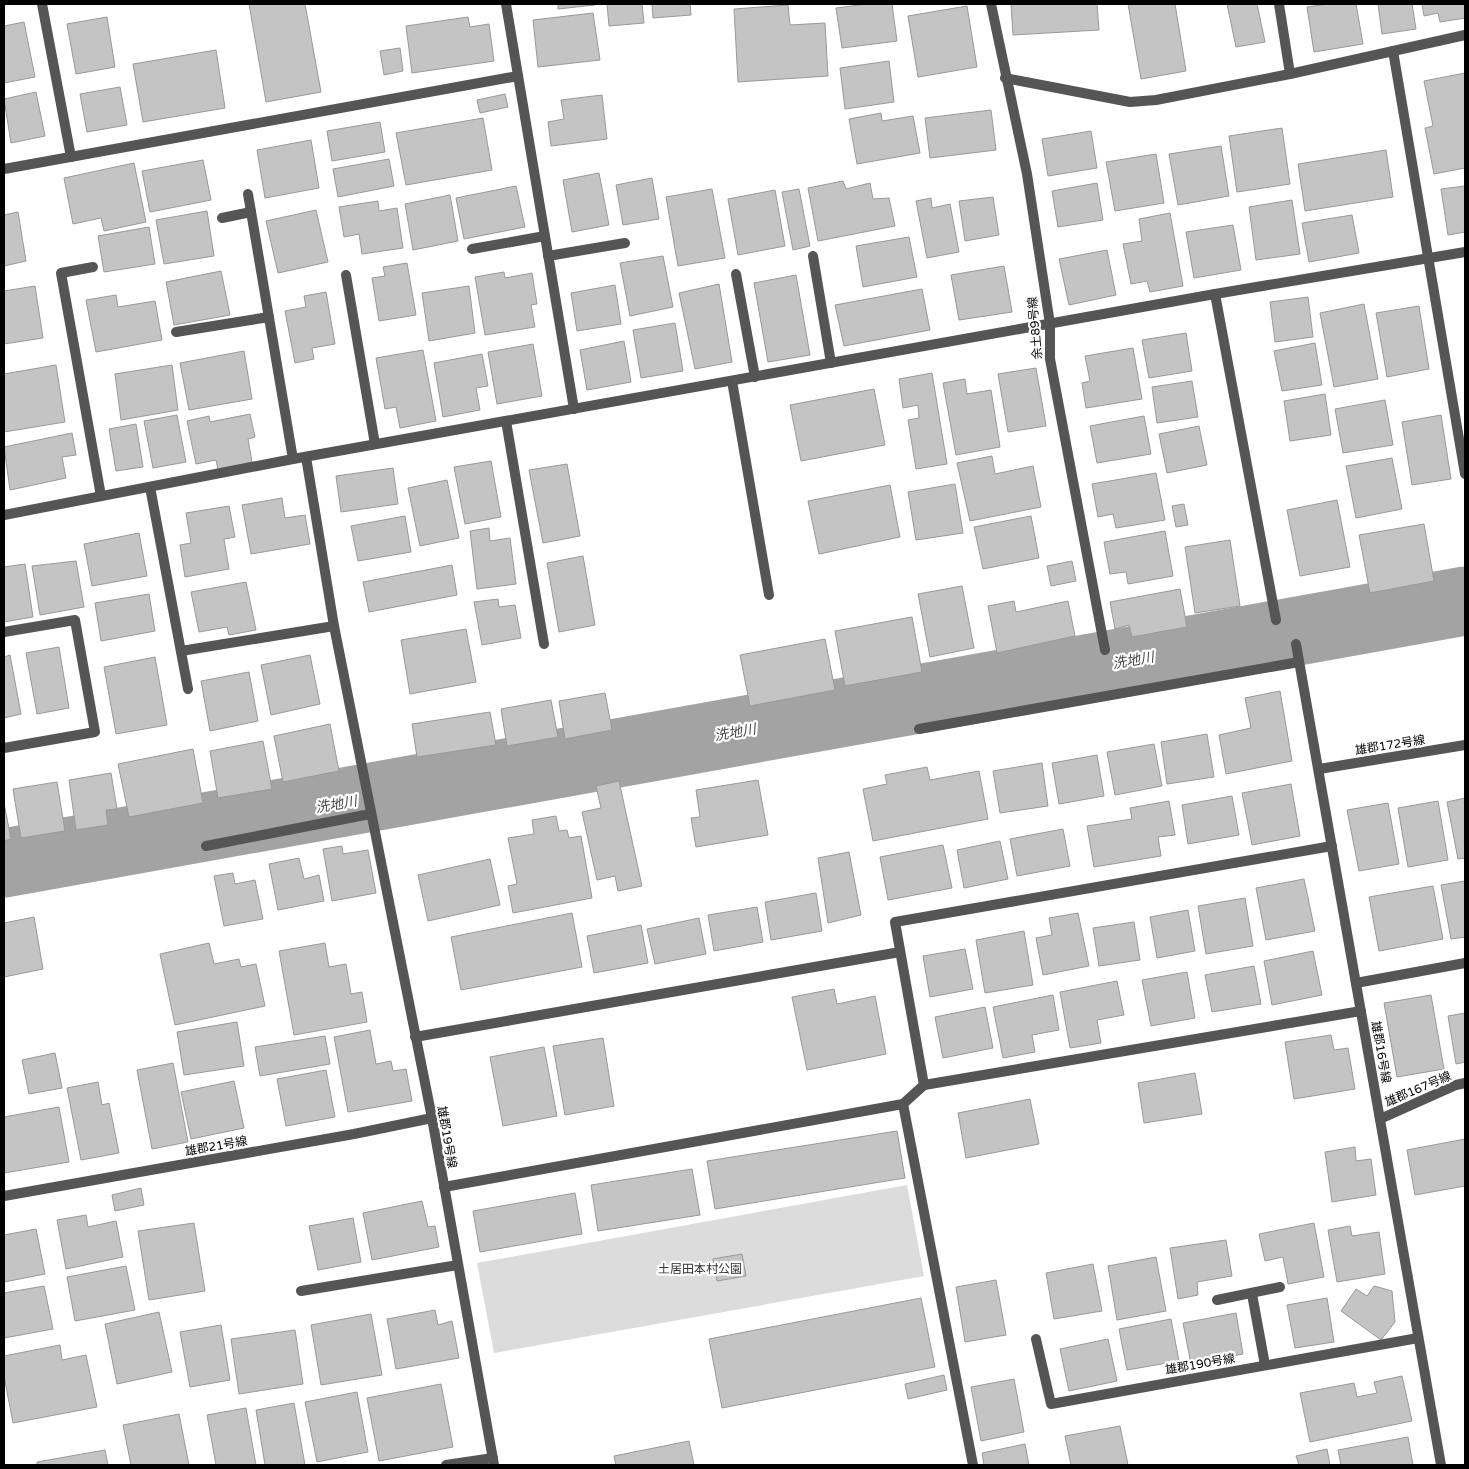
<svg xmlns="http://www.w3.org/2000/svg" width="1469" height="1469" font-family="'Varela Round','Noto Sans JP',sans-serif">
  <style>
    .green { fill: #dcdcdc }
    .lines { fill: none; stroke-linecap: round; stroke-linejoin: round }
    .river { stroke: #a3a3a3; stroke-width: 69 }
    .building { fill: #c4c4c4; stroke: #999 }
    .lane { stroke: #555; stroke-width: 10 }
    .street { stroke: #555; stroke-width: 10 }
    .labels { text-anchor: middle; stroke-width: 4.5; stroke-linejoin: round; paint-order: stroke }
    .street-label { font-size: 12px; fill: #000; stroke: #fff }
    .park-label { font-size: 12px; fill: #333; stroke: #fff }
    .water-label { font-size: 14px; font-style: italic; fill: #444; stroke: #fff }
  </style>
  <rect width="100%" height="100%" fill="#fff"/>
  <path class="green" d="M907,1185L924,1276L494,1353L477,1263Z"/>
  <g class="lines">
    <path class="river" d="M4,863L1465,601"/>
  </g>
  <g class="building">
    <path d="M249,4H305L321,92L266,102Z"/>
    <path d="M558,4H595V5L558,9Z"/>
    <path d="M607,4H642L644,23L609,26Z"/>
    <path d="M652,4H690L691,15L653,18Z"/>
    <path d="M867,4H892L897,41L842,48L836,8Z"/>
    <path d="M1011,4H1097L1099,30L1013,35Z"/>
    <path d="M1128,4H1175L1186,71L1141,79Z"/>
    <path d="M1227,4H1257L1265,42L1236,47Z"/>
    <path d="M1327,4H1356L1363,44L1314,52L1307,7Z"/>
    <path d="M1378,4H1412L1416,29L1382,34Z"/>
    <path d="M1422,4H1465V18L1440,22L1438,13L1424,16Z"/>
    <path d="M788,5L790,25L825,23L828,76L738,82L734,9Z"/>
    <path d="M967,6L977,67L918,77L908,16Z"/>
    <path d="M593,13L600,60L538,67L533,20Z"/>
    <path d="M107,17L115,67L76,74L67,24Z"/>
    <path d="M468,17L470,27L489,24L494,61L412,73L406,26Z"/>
    <path d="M24,22L35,77L4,83V26Z"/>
    <path d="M400,48L403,71L384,75L380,51Z"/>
    <path d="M216,50L225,108L143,122L133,64Z"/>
    <path d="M889,61L894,102L845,109L840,68Z"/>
    <path d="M1465,73V168L1434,174L1425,128L1433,126L1424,81Z"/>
    <path d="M120,87L127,125L87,132L80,94Z"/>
    <path d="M36,92L45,136L11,143L4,99Z"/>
    <path d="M505,94L508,107L480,113L477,100Z"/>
    <path d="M602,95L607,139L551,146L548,122L564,119L561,100Z"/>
    <path d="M991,110L996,150L930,158L925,118Z"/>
    <path d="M881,113L882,121L913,116L920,153L857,164L849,119Z"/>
    <path d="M483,118L492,170L406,185L396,133Z"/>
    <path d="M380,122L385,152L332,161L327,131Z"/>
    <path d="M1282,128L1290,184L1237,192L1229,136Z"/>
    <path d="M1091,131L1097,168L1048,176L1042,139Z"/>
    <path d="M311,140L319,188L265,198L257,150Z"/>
    <path d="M1221,146L1229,196L1178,205L1169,154Z"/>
    <path d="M1386,150L1393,197L1305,211L1298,164Z"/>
    <path d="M1156,154L1164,203L1115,211L1106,162Z"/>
    <path d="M389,159L394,186L338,197L333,169Z"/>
    <path d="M203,160L211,200L150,212L142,171Z"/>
    <path d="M134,163L146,222L104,231L101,218L73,224L64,178Z"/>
    <path d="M599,173L609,225L572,232L563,180Z"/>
    <path d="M652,178L659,219L623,225L616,185Z"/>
    <path d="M843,181L846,189L870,183L873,199L889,198L895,226L818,241L808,188Z"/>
    <path d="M1097,183L1103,220L1058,227L1052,191Z"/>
    <path d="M516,186L525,227L464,239L456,198Z"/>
    <path d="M1465,186V232L1448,235L1441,189Z"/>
    <path d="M712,189L725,258L678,266L666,197Z"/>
    <path d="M799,189L810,246L793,250L782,192Z"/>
    <path d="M775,190L785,246L738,255L728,199Z"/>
    <path d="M450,195L458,241L413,250L405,204Z"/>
    <path d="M993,197L999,235L965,241L959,201Z"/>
    <path d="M931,198L932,208L950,204L959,252L927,258L916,201Z"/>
    <path d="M1292,200L1300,254L1256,260L1249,207Z"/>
    <path d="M378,201L379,211L397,208L403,248L362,254L359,234L344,237L339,207Z"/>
    <path d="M316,210L328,262L278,273L266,221Z"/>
    <path d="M207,211L214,256L164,264L156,220Z"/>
    <path d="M18,212L26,261L4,266V215Z"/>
    <path d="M1170,213L1183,286L1150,292L1147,281L1131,284L1123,244L1142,241L1139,219Z"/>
    <path d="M1352,215L1359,253L1309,262L1302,223Z"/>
    <path d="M1233,225L1241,270L1194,278L1186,232Z"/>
    <path d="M149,227L155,264L104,272L98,236Z"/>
    <path d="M909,237L917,277L863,287L856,246Z"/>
    <path d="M1107,250L1116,295L1069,305L1059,259Z"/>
    <path d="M663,256L673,307L630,316L620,263Z"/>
    <path d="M407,263L416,315L379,321L372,278L385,276L383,267Z"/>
    <path d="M1004,266L1012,312L959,320L951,275Z"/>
    <path d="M221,271L230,315L174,325L166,282Z"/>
    <path d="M504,272L505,278L532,273L537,304L531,305L535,327L485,335L475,277Z"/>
    <path d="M796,275L810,355L768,362L754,283Z"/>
    <path d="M719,284L732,362L695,369L679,293Z"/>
    <path d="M615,285L621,324L577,331L571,293Z"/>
    <path d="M35,286L43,338L4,344V291Z"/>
    <path d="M469,286L475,333L429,341L422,293Z"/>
    <path d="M922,289L930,330L844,346L835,305Z"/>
    <path d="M326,292L335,344L312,348L314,359L295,363L285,311L306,307L304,296Z"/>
    <path d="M116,295L118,307L155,301L162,340L96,352L86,300Z"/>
    <path d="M1308,297L1313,337L1275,342L1270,302Z"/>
    <path d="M1364,304L1378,379L1334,387L1320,313Z"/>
    <path d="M1419,306L1429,369L1387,377L1376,313Z"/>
    <path d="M675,323L683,371L641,378L633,330Z"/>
    <path d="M1186,333L1192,371L1149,378L1142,340Z"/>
    <path d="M624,341L631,382L587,390L580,350Z"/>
    <path d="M1315,343L1322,385L1282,391L1274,351Z"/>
    <path d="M533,344L542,396L497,404L488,352Z"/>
    <path d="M1133,348L1142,399L1086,408L1082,383L1090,381L1085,356Z"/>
    <path d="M423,350L436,421L400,428L396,407L385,409L376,358Z"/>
    <path d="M244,351L252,399L189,410L180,363Z"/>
    <path d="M482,354L488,386L476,388L480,410L443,417L434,363Z"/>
    <path d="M56,365L65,422L4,432V374Z"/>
    <path d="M172,365L178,410L121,420L115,374Z"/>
    <path d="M1036,368L1046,426L1008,432L998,374Z"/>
    <path d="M932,373L947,464L916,469L908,420L919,418L918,405L903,408L899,379Z"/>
    <path d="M965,379L967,394L991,390L1000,447L956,455L943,383Z"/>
    <path d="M1192,381L1198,417L1157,423L1152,387Z"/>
    <path d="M874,389L885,445L801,461L790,405Z"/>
    <path d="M1325,394L1331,435L1290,441L1284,401Z"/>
    <path d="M1385,400L1393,445L1343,453L1335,409Z"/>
    <path d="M250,414L255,437L248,439L252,462L218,470L216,460L196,464L187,421L209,416L210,422Z"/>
    <path d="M177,415L186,462L153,468L144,421Z"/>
    <path d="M1441,415L1451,479L1412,485L1402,422Z"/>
    <path d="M1144,416L1151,454L1097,463L1090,426Z"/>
    <path d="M136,424L143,467L116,471L109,429Z"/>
    <path d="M1199,426L1207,465L1167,473L1159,434Z"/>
    <path d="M72,433L76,455L62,457L66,478L10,490L4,447Z"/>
    <path d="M992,456L995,474L1033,466L1041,507L970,521L957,463Z"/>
    <path d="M1392,458L1402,509L1356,518L1346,466Z"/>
    <path d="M491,461L501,517L465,524L454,467Z"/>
    <path d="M567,464L580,536L543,543L529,470Z"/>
    <path d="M393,468L398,504L341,512L336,476Z"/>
    <path d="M1156,473L1165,520L1116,528L1113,514L1098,517L1092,484Z"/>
    <path d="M447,480L459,538L420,546L408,488Z"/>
    <path d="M955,484L963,533L916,540L908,492Z"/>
    <path d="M890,485L900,537L819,554L808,501Z"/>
    <path d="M282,498L285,518L305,515L310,544L251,554L242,505Z"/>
    <path d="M1337,500L1350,567L1300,576L1287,510Z"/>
    <path d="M1184,504L1188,525L1176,527L1172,506Z"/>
    <path d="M229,506L235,537L224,539L229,569L185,577L180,545L191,543L186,513Z"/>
    <path d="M405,516L411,552L358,561L351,526Z"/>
    <path d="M1031,516L1039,558L983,569L974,527Z"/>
    <path d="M1424,524L1434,581L1370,593L1359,535Z"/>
    <path d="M489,528L490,541L510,538L516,584L477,589L470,531Z"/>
    <path d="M1165,531L1173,576L1128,584L1126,572L1110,574L1104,542Z"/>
    <path d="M139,533L147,576L92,586L84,544Z"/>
    <path d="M1230,540L1240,606L1195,613L1185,547Z"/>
    <path d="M583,556L595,625L559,632L547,563Z"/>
    <path d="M76,561L84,607L40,615L32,566Z"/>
    <path d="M1072,561L1076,581L1051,586L1047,566Z"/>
    <path d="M25,564L33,617L4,622V567Z"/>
    <path d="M452,565L457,595L369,612L363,582Z"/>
    <path d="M246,582L256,630L229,635L227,627L199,632L191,592Z"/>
    <path d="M962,586L974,648L930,657L918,594Z"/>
    <path d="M1180,589L1187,627L1132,637L1129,625L1115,629L1110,602Z"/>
    <path d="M149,594L155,631L101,641L95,603Z"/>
    <path d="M498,599L499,607L515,605L521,638L482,645L474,602Z"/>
    <path d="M1014,601L1016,612L1068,601L1075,636L997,653L988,606Z"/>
    <path d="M912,617L922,672L845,686L835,631Z"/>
    <path d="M466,629L476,682L410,694L401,640Z"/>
    <path d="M825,639L835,690L750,706L740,655Z"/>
    <path d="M59,647L69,708L37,714L26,653Z"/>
    <path d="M10,655L21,714L4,718V657Z"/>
    <path d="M310,655L320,704L271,715L261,665Z"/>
    <path d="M155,657L167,725L116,734L104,667Z"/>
    <path d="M249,672L258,721L210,731L201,681Z"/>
    <path d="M1280,691L1292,761L1226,774L1219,735L1251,728L1245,698Z"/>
    <path d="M605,693L612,730L565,739L559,701Z"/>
    <path d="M551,700L558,737L507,746L501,709Z"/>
    <path d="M490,712L496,745L417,757L412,724Z"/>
    <path d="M330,724L339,771L283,782L274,736Z"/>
    <path d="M1207,734L1214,777L1167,784L1161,742Z"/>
    <path d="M263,741L272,789L218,798L210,751Z"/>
    <path d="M1154,744L1162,786L1115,795L1107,752Z"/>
    <path d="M193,749L203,803L129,817L118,764Z"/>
    <path d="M1097,755L1104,796L1059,804L1052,763Z"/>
    <path d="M1042,763L1048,806L1000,813L993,771Z"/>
    <path d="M927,767L930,780L979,771L988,819L873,841L863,789L887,784L885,775Z"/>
    <path d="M111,773L117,809L106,810L108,825L76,830L69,780Z"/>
    <path d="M758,780L768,835L696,847L691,818L700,817L696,790Z"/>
    <path d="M619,781L642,886L618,891L615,876L597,880L582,812L601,808L596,786Z"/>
    <path d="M57,782L65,831L21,838L13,789Z"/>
    <path d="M1291,784L1300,836L1252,845L1242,793Z"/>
    <path d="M1232,796L1239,835L1188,844L1182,805Z"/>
    <path d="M1465,798V858L1458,859L1447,802Z"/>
    <path d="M1169,801L1175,835L1158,837L1161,856L1094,867L1087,826L1132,819L1130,808Z"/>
    <path d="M1438,801L1448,860L1408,867L1398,808Z"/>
    <path d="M4,803L11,839L4,841Z"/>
    <path d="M1388,803L1399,864L1359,871L1347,810Z"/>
    <path d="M556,816L559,831L567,830L569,838L581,836L592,898L513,913L508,886L517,884L508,838L534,834L532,820Z"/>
    <path d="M1063,829L1070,866L1017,876L1010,839Z"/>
    <path d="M1000,841L1008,879L964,888L957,850Z"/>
    <path d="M943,845L952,888L888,900L880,857Z"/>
    <path d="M342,846L343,854L368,850L376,893L332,901L323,849Z"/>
    <path d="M849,852L861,915L828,923L818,858Z"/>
    <path d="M299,858L304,879L319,875L324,901L278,910L269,864Z"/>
    <path d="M490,859L500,905L428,921L418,875Z"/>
    <path d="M233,873L235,884L255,880L263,919L224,926L214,876Z"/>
    <path d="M1304,879L1315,931L1266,940L1256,888Z"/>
    <path d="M1465,881V937L1451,939L1441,885Z"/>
    <path d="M1433,886L1443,939L1379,951L1369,897Z"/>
    <path d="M816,893L822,931L771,940L765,902Z"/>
    <path d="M1245,898L1253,946L1206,954L1198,906Z"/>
    <path d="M757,907L763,942L714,951L708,915Z"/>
    <path d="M1188,910L1195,951L1157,958L1150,917Z"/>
    <path d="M572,913L582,967L461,990L451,937Z"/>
    <path d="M1078,913L1089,966L1043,975L1036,938L1052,935L1049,918Z"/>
    <path d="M34,917L43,969L4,977V923Z"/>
    <path d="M699,918L706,954L655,964L647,929Z"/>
    <path d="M1134,922L1140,960L1099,966L1093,928Z"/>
    <path d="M641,925L648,963L594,973L587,936Z"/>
    <path d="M1024,931L1033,985L985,993L976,940Z"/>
    <path d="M209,943L214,964L239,959L241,967L256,964L265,1006L175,1025L160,954Z"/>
    <path d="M325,943L329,967L346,964L351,994L362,992L367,1022L294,1035L279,951Z"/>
    <path d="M965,949L973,989L930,997L923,956Z"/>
    <path d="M1313,951L1322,995L1272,1005L1264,961Z"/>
    <path d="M1254,966L1261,1004L1212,1012L1205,975Z"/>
    <path d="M1187,972L1195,1018L1151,1026L1142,980Z"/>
    <path d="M1117,981L1124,1015L1097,1020L1101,1043L1070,1048L1060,992Z"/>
    <path d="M834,989L837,1004L875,996L886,1054L807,1070L792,997Z"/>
    <path d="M1053,995L1059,1030L1032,1035L1035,1052L1003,1058L993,1007Z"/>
    <path d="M1431,995L1444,1069L1397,1077L1384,1003Z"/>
    <path d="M985,1007L993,1048L943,1058L935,1017Z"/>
    <path d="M1465,1013V1062L1456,1064L1448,1016Z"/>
    <path d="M237,1022L244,1066L184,1075L177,1032Z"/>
    <path d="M370,1030L376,1064L391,1061L393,1071L406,1069L412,1101L348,1112L334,1037Z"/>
    <path d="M1331,1035L1334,1050L1348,1048L1355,1089L1294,1099L1285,1042Z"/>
    <path d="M325,1036L330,1064L260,1076L255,1047Z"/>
    <path d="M603,1038L614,1106L565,1115L553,1046Z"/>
    <path d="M544,1047L557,1116L503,1126L490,1057Z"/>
    <path d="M55,1053L62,1088L29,1094L22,1060Z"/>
    <path d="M173,1063L188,1142L152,1149L137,1070Z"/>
    <path d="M326,1070L335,1117L286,1126L277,1079Z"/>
    <path d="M1195,1073L1202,1114L1144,1123L1138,1083Z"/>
    <path d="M234,1081L244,1128L191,1139L181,1092Z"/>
    <path d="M98,1082L102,1105L109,1103L119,1153L81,1160L67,1088Z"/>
    <path d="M1030,1099L1039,1144L966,1158L958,1113Z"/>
    <path d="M59,1107L69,1162L4,1173V1117Z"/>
    <path d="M897,1131L905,1178L715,1209L707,1161Z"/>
    <path d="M1465,1139V1186L1415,1195L1407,1150Z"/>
    <path d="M1355,1147L1356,1161L1371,1159L1376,1195L1332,1202L1325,1152Z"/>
    <path d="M692,1169L700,1215L598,1231L591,1185Z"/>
    <path d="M141,1188L144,1205L115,1211L112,1195Z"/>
    <path d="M575,1193L582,1234L480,1252L473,1211Z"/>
    <path d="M422,1201L428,1227L435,1226L439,1247L372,1260L363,1213Z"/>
    <path d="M86,1215L88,1227L116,1221L123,1257L66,1269L57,1220Z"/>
    <path d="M353,1218L361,1262L318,1270L309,1226Z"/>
    <path d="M194,1223L205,1291L149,1300L138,1231Z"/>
    <path d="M1314,1223L1324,1277L1288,1284L1283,1257L1265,1261L1259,1234Z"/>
    <path d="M1350,1226L1352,1236L1379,1232L1385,1274L1337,1282L1328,1230Z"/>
    <path d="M36,1229L45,1274L4,1282V1235Z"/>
    <path d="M1226,1240L1232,1276L1197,1282L1198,1295L1178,1299L1170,1248Z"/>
    <path d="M742,1254L746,1276L717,1281L713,1259Z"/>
    <path d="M1156,1257L1166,1311L1117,1320L1108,1266Z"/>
    <path d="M1093,1264L1102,1311L1054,1319L1046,1273Z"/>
    <path d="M126,1266L135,1310L75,1321L67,1277Z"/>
    <path d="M996,1280L1006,1335L965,1342L956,1287Z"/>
    <path d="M44,1286L53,1329L4,1338V1293Z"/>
    <path d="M1374,1286L1392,1291L1395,1322L1381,1340L1341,1311L1356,1289L1367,1296Z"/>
    <path d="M921,1298L935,1367L722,1408L709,1339Z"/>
    <path d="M1327,1298L1334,1342L1295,1348L1287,1305Z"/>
    <path d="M435,1310L438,1325L452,1321L459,1358L396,1369L387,1319Z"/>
    <path d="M159,1312L172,1372L117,1384L105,1324Z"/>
    <path d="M1236,1313L1243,1354L1191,1364L1183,1323Z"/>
    <path d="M371,1314L382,1375L321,1385L311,1325Z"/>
    <path d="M1171,1319L1179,1361L1127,1370L1119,1329Z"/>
    <path d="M221,1325L230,1380L190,1387L180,1332Z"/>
    <path d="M295,1330L303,1384L239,1394L231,1339Z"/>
    <path d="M1108,1339L1117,1381L1069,1391L1060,1349Z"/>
    <path d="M60,1345L62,1360L86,1355L97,1407L13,1423L4,1376V1356Z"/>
    <path d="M944,1375L947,1390L908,1399L905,1384Z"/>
    <path d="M1402,1376L1412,1421L1310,1442L1300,1393L1354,1383L1357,1397L1377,1393L1374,1382Z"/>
    <path d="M1014,1379L1024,1432L981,1441L971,1387Z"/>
    <path d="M441,1384L453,1447L379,1461L367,1398Z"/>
    <path d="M357,1392L368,1452L317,1462L305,1402Z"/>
    <path d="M294,1403L305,1465H265L256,1410Z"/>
    <path d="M246,1408L256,1465H216L207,1415Z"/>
    <path d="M179,1414L189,1465H131L123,1425Z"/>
    <path d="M1120,1426L1128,1465H1071L1065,1436Z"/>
    <path d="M1408,1437L1413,1465H1341L1338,1450Z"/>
    <path d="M689,1441L694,1465H616L614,1456Z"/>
    <path d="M1025,1444L1029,1465H984L982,1453Z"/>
    <path d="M1327,1449L1330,1465H1299L1296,1456Z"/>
    <path d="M105,1450L108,1465H37V1462Z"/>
  </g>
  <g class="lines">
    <g class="lane">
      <path d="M732,381L769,595"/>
      <path d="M506,421L544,644"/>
      <path d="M1217,1300L1280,1287"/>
    </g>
    <g class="street">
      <path d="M42,4L71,157"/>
      <path d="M506,4L574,409"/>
      <path d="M991,4L1027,174L1050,324V359L1105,650"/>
      <path d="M1279,4L1290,74"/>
      <path d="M1393,51L1465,474"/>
      <path d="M1005,78L1130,102L1156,100L1290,74L1465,35"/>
      <path d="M4,169L518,76"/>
      <path d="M248,194L293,459"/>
      <path d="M222,218L251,212"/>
      <path d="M472,249L545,236"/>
      <path d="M548,256L625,243"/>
      <path d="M813,256L831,363"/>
      <path d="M93,267L61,273L101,496"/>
      <path d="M736,274L755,377"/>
      <path d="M346,275L375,444"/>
      <path d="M1215,294L1276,620"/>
      <path d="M176,332L269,317"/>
      <path d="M306,457L334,626L432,1118L494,1465"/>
      <path d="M150,487L188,689"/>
      <path d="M4,515L293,459L1215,294L1465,252"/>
      <path d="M4,632L75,620L95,732L4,748"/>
      <path d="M1296,644L1441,1465"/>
      <path d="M181,651L334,626"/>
      <path d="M919,729L1299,662"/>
      <path d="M1319,769L1465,745"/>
      <path d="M206,846L370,814"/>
      <path d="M1332,846L895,922L924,1085L1361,1011"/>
      <path d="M1356,983L1465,963"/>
      <path d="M415,1037L900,952"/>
      <path d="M903,1104L973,1465"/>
      <path d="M1380,1119L1456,1085L1465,1083"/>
      <path d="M444,1187L903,1104L924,1085"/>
      <path d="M4,1196L354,1134L432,1118"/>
      <path d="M301,1291L458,1265"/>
      <path d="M1252,1294L1265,1365"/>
      <path d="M1036,1339L1051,1404L1418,1338"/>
      <path d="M446,1465L493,1458"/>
    </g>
  </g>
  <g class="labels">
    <g class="street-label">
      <text transform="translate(1035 328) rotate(-95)" y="4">余土89号線</text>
      <text transform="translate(1390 745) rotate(-9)" y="4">雄郡172号線</text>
      <text transform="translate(1381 1052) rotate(80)" y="4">雄郡16号線</text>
      <text transform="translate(1418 1089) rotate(-23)" y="4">雄郡167号線</text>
      <text transform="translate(447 1137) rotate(80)" y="4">雄郡19号線</text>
      <text transform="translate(216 1146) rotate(-10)" y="4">雄郡21号線</text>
      <text transform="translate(1200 1364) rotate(-10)" y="4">雄郡190号線</text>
    </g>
    <g class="park-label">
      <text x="700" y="1273">土居田本村公園</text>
    </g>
    <g class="water-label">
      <text transform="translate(1133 660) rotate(-10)" y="5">洗地川</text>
      <text transform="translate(735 732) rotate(-10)" y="5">洗地川</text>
      <text transform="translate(336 804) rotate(-10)" y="5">洗地川</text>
    </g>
  </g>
  <rect width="1469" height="1469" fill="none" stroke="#000000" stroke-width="10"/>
</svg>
